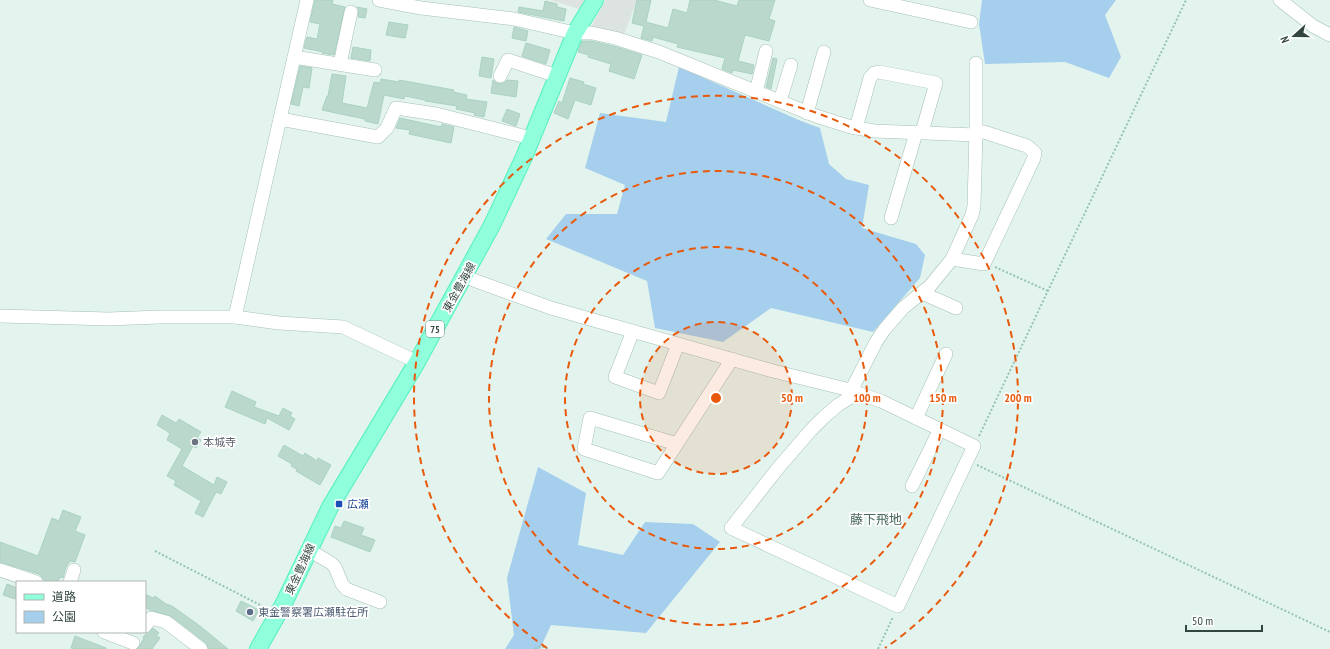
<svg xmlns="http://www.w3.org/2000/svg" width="1330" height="649" font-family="'PT Sans Narrow','Noto Sans JP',sans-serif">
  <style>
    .green { fill: #a6cfed }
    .parking { fill: #dce3e0 }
    .building { fill: #bad9cc; stroke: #a9d2c1 }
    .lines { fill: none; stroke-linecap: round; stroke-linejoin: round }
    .minor-casing { stroke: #a4c0b5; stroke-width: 14 }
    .major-casing { stroke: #53f1bd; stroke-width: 18 }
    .path { stroke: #94c3b1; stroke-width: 2; stroke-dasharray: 2 2; stroke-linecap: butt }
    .minor { stroke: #fff; stroke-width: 13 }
    .major { stroke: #90ffdc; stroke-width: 16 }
    .ring { fill: none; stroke: #e8590c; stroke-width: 2; stroke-dasharray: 7 5 }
    .worship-dot { fill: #6b7280; stroke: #fff; stroke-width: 1.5 }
    .transit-dot { fill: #1a4fb4; stroke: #fff; stroke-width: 1.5 }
    .service-dot { fill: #5c6f8a; stroke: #fff; stroke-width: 1.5 }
    .labels { text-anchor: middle; stroke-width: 3.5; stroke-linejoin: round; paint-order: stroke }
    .shield { fill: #fff; stroke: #707e78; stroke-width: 1 }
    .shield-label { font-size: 10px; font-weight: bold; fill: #32463e }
    .street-label { font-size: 11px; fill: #32463e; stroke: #fff }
    .worship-label { font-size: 11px; fill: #5b616d; stroke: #fff; text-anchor: start }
    .transit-label { font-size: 11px; fill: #164399; stroke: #fff; text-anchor: start }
    .service-label { font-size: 11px; fill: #4e5e75; stroke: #fff; text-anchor: start }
    .quarter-label { font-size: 13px; fill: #486a5b; stroke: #fff }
    .centre { fill: #e8590c; stroke: #fff; stroke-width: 2 }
    .ring-label { font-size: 12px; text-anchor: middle; font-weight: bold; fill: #e8590c; stroke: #fff; stroke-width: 3.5; stroke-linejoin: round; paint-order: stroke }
  </style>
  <rect width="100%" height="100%" fill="#e3f4ee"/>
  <g class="green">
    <path d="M982,0H1116L1105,15L1121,57L1109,78L1065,62L985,64L979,24Z"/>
    <path d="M679,67L801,121L820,128L829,164L846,179L869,185L862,228L916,244L925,255L920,278L873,332L771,308L723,342L655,328L647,281L546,239L566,214H617L625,185L585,168L600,113L666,122Z"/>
    <path d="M538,467L586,493L578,545L623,555L645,522L693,524L720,542L646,633L551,625L540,649H505L514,635L507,578Z"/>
  </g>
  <g class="parking">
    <path d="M550,0H585L579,9Z"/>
    <path d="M605,0H637L623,37L590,29Z"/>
  </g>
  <g class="building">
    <path d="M315,0H333L332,4L345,7L334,55L322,53L323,52L304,48L307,37L317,39L320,24L310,22Z"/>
    <path d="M637,0H651L646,22L668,28L673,9L687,13L690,0H714L737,6L739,0H775L769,19L775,21L769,41L745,35L738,61L754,65L752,74L733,70L732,73L722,69L725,58L677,47L678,44L653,37L652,41L641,38L644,26L632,23Z"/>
    <path d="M545,1L557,4V7L566,9L564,21L518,12L519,7L543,11Z"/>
    <path d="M357,7L367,9L365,18L358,17L359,10Z"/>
    <path d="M389,22L408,25L405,38L386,35Z"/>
    <path d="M514,27L528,31L526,41L512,38Z"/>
    <path d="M582,41H591L613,46L642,55L634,79L609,71L611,64L588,57L589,55L578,52Z"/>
    <path d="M526,43L550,50L546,64L522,56Z"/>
    <path d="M353,47L371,50L370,61L351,58Z"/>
    <path d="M482,57L494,59L491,78L479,76Z"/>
    <path d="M773,58L777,59L771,89L766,87Z"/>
    <path d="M300,66L312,68L309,88L303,87L299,106L291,104Z"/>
    <path d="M332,74L346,76L342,103L367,108L374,82L380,83L381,79L399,82V80L454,90L453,92L467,95L466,99L487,102L484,117L474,115L475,113L456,109L457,106L425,101V100L405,96L404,99L384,95L378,124L365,121V119L331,112L322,110L327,96H328Z"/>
    <path d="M570,78L584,82L583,84L596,88L591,105L575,100L568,119L554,113L559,101L562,103Z"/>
    <path d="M493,80L496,83L500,84L504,83L507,80L518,81L516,97L491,93Z"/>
    <path d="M507,109L520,114L516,126L502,121Z"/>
    <path d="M400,118L441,127L442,124L454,127L451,143L409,134L410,130L396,128Z"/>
    <path d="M232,391L256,402L254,407L279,416L283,408L292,413L290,416L295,419L289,430L267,418L265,424L225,407Z"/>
    <path d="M162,415L176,423L179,419L201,432L197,438L201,440L196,448L193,446L182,466L214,485L217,477L227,482L221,494L216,492L203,517L195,513L201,501L174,485L176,481L167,476L182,449L167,440L170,433L157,425Z"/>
    <path d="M284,445L303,456L305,453L317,461L318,458L331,465L320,485L296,471L297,469L291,466L292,464L278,456Z"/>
    <path d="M63,510L81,517L75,531L85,535L75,562L70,561L66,567L63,578L60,577L58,581L54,580V582H48L44,580L42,577L39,574L0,562V542L38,556L52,518L59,521Z"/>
    <path d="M344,521L364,528L361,535L375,540L370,552L331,537L335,526L341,528Z"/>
    <path d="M7,584L17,588L15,599L3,595Z"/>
    <path d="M145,594L153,598L155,596L166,604L172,606L200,626L228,649H209L206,643L171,616L150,610L145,607Z"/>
    <path d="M241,601L259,610L253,621L236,611Z"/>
    <path d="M153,628L159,633L156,635L160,638L152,649H138L144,638L143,637Z"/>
    <path d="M75,636L106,648V649H76L71,648Z"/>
  </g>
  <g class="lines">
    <g class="minor-casing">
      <g id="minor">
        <path d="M379,0L421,8L514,19L575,33H592L615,38L659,52L816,116L851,127L874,131L976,135"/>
        <path d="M870,0L971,22"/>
        <path d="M1280,0L1313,26L1330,35"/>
        <path d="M294,57L375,70"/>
        <path d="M340,64L351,12"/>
        <path d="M500,76L508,60L557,76"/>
        <path d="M756,92L766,51"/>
        <path d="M780,101L791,65"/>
        <path d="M807,113L824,52"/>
        <path d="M280,119L378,137L387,128L396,108L436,114L531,138"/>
        <path d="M856,128L870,78L874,73L879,72L936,83L922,132"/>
        <path d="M891,218L916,133"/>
        <path d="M952,259L984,264L1034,158L1035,153L1027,146L984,132H976"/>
        <path d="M465,277L551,308L773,371L846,389L881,401L974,446L898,606L731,528L779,467L811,430L824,417L838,405L857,393"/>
        <path d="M922,293L956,308"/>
        <path d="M0,316L109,319L159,317H235L279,323L343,327L417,362"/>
        <path d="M235,317L307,0"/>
        <path d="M633,331L615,377L659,393L678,344"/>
        <path d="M851,391L876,342L884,330L903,308L930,286L952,259L972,215L974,206L976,132V63"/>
        <path d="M916,418L946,354"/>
        <path d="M677,444L590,418L584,449L658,473L732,359"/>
        <path d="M912,486L940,429"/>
        <path d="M309,550L331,563L335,567L342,584L346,589L380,602"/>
        <path d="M0,570L36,582"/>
        <path d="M70,582L74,570"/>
        <path d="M145,626L151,618L166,622L201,649"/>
        <path d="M104,632L133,643"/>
      </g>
    </g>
    <g class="major-casing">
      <path id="major" d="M258,649L284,603L330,507L417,362L492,225L524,157L575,33L595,0"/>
    </g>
    <g class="path">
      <path d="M995,267L1048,291"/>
      <path d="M979,436L1186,0"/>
      <path d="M977,465L1330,632"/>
      <path d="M155,551L266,608"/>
      <path d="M535,649L541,646L548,649"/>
      <path d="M878,649L893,617"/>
    </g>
    <use href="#minor" class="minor"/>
    <use href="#major" class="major"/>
  </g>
  <circle cx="716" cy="398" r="76" fill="#e8590c" fill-opacity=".12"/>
  <g class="ring">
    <circle cx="716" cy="398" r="76"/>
    <circle cx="716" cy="398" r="151"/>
    <circle cx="716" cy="398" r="227"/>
    <path d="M547 648A302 302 0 1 1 885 648"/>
  </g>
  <circle class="worship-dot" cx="195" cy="442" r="4"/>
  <rect class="transit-dot" x="335" y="500" width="8" height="8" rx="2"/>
  <circle class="service-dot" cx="250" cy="612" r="4"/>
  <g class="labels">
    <rect class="shield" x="426" y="321" width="18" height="16" rx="3"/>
    <g class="shield-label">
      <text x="435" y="333">75</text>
    </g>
    <g class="street-label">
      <text transform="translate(459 287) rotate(-61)" y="4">東金豊海線</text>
      <text transform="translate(300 569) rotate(-65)" y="4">東金豊海線</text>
    </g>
    <g class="worship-label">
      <text x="203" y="446">本城寺</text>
    </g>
    <g class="transit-label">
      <text x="347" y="508">広瀬</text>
    </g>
    <g class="service-label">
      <text x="258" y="616">東金警察署広瀬駐在所</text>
    </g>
    <g class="quarter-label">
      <text x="876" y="524">藤下飛地</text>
    </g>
  </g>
  <circle cx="716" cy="398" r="6" class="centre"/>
  <g class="ring-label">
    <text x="792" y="402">50 m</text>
    <text x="867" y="402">100 m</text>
    <text x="943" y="402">150 m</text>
    <text x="1018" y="402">200 m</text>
  </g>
  <rect x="16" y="581" width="130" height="52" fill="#ffffff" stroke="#adb5b2"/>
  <rect x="24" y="594" width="20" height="6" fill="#90ffdc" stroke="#adb5b2"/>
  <text x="52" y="601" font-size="12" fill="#32463e">道路</text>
  <rect x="24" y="611" width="20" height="12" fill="#a6cfed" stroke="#adb5b2"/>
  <text x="52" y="621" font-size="12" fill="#32463e">公園</text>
  <g transform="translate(1294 36) rotate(249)" stroke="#ffffff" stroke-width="3" paint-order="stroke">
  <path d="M0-3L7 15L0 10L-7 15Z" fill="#32463e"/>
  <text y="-6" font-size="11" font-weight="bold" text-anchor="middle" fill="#32463e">N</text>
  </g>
  <path d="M1186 625v6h76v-6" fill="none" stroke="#32463e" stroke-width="2"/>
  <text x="1192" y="625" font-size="12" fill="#32463e" stroke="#ffffff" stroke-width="3" paint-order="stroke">50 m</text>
</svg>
